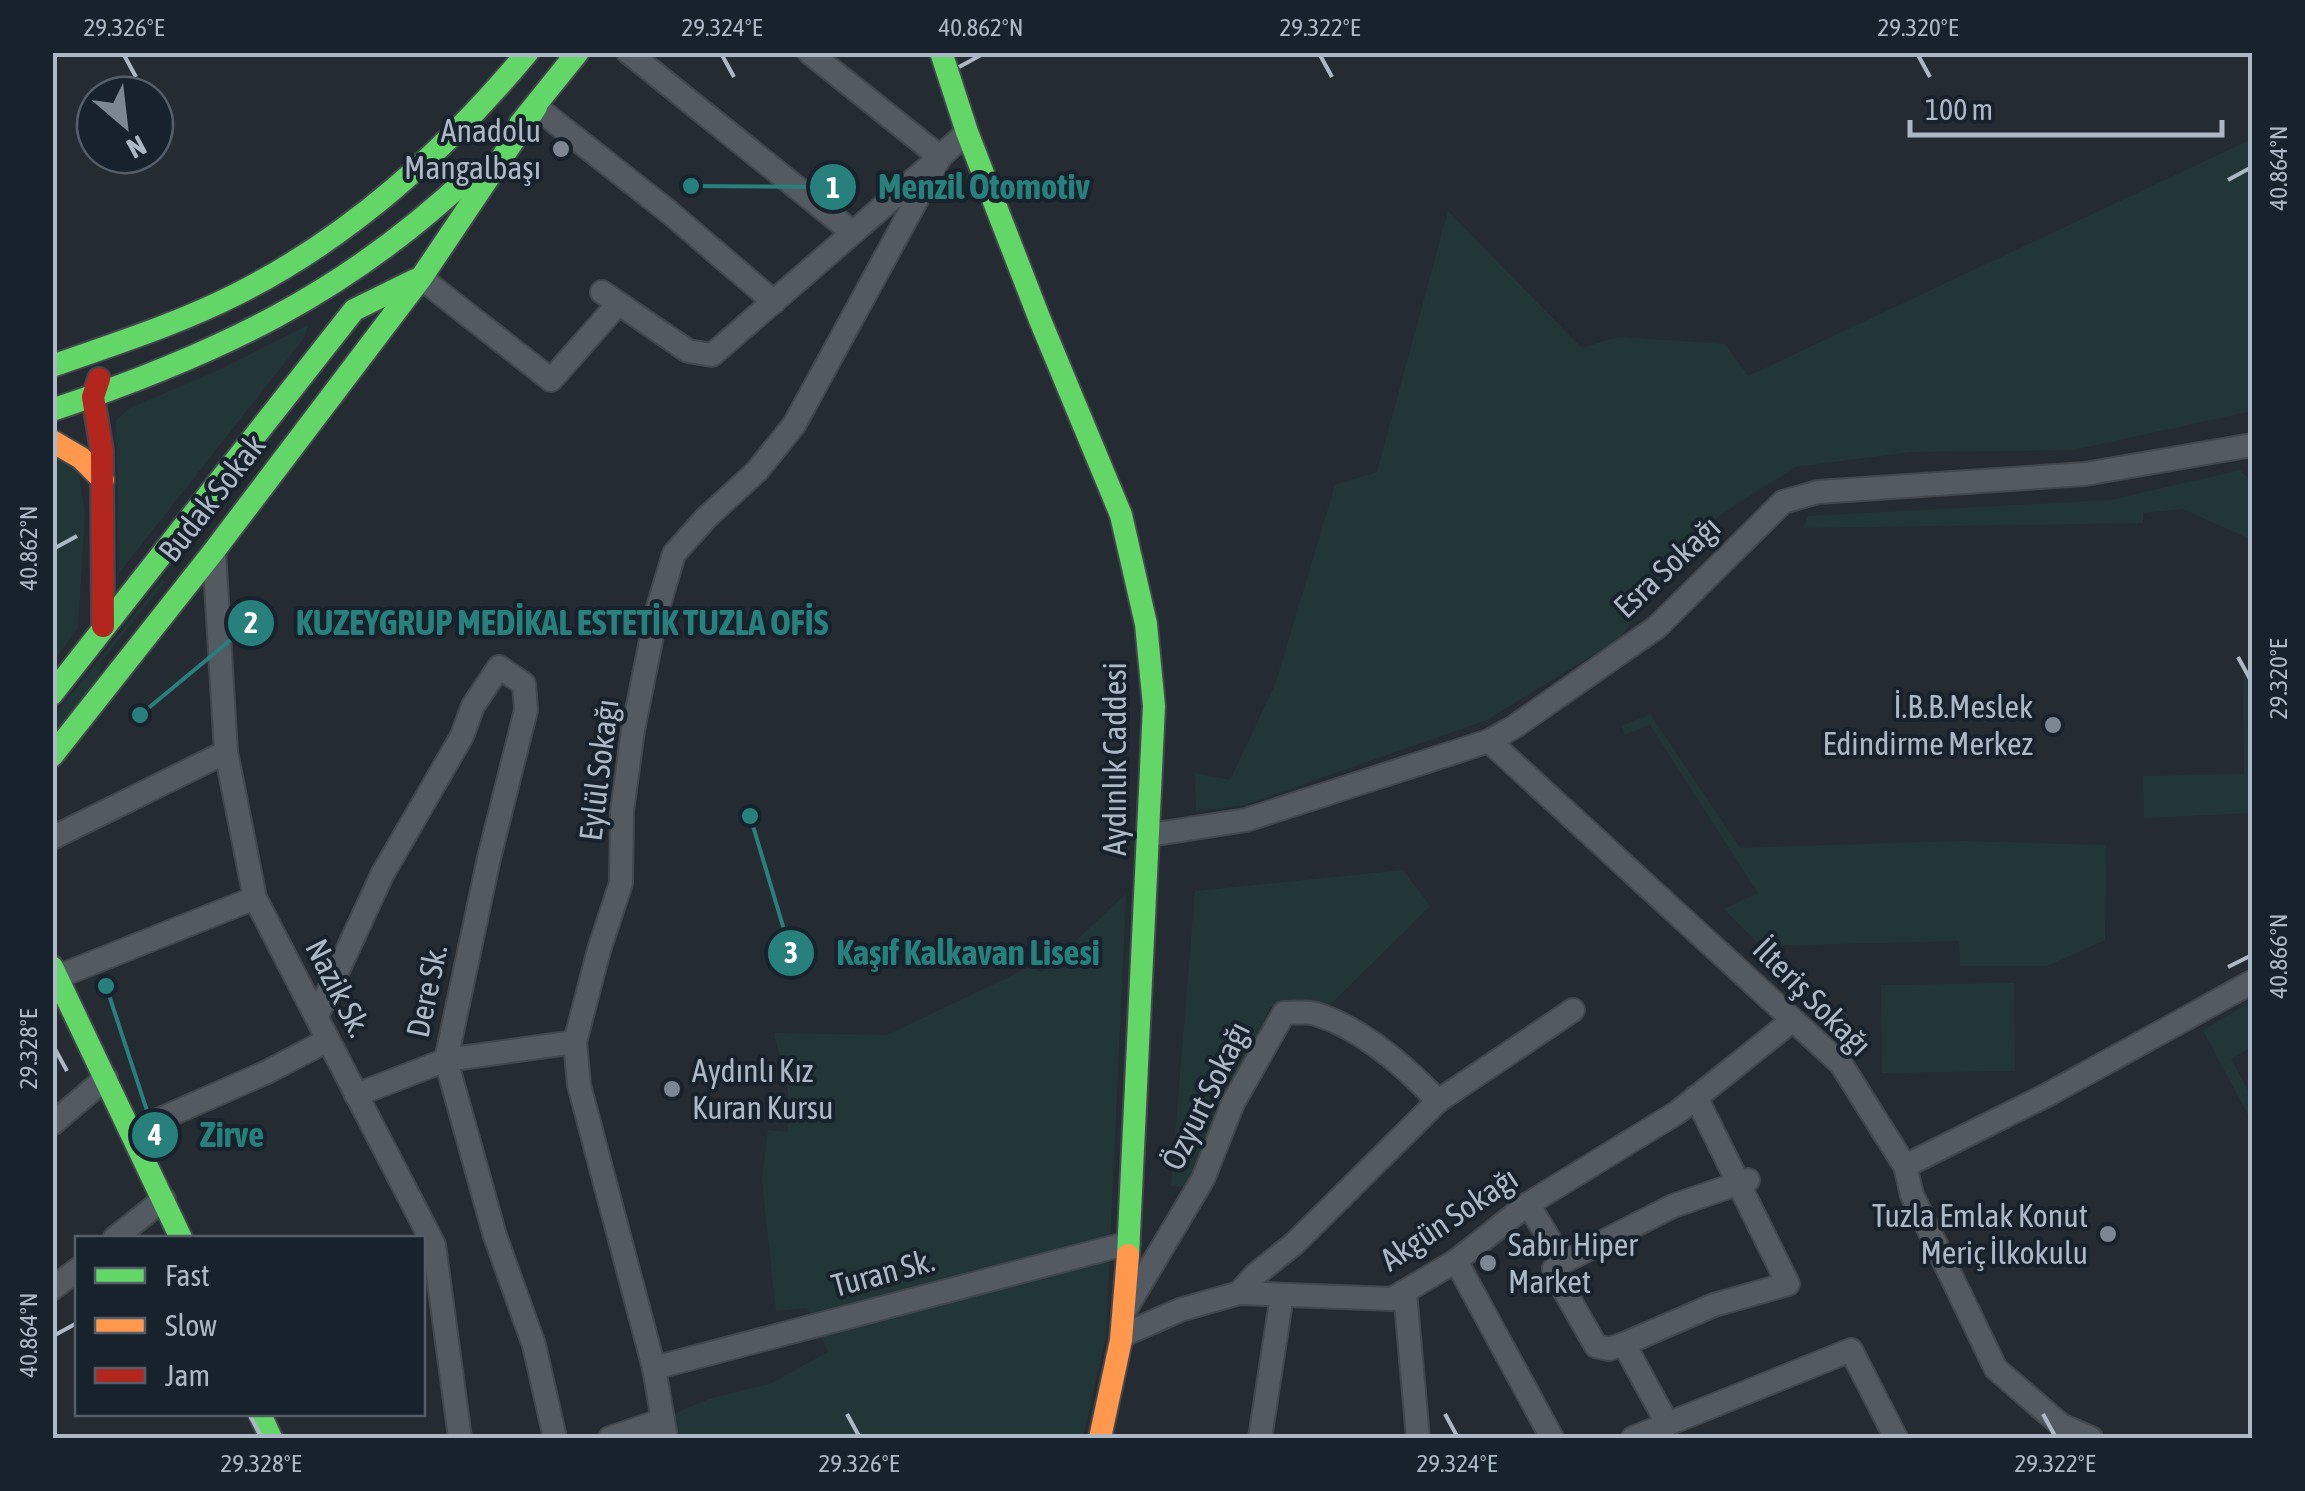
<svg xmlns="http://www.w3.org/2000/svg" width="2305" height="1491" font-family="'Asap Condensed',sans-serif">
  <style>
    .green { fill: #223638 }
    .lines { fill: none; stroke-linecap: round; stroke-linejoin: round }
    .street-casing { stroke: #42474d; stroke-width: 26 }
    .fast-casing { stroke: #42474d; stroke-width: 26 }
    .slow-casing { stroke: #42474d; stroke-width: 26 }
    .jam-casing { stroke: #42474d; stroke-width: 26 }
    .street { stroke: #545a62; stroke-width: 22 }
    .fast { stroke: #63d668; stroke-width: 22 }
    .slow { stroke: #ff974d; stroke-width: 22 }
    .jam { stroke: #b3261e; stroke-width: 22 }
    .ticks { fill: none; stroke: #adb8c6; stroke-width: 4 }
    .poi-dot { fill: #7d8792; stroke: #18222d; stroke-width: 4 }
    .labels { text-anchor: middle; stroke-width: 8; stroke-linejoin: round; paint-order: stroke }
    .poi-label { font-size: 32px; fill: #adb8c6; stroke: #18222d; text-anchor: end }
    .street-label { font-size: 32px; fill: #adb8c6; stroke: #18222d }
    .leader { fill: none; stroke: #27807b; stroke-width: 4 }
    .callout-dot { fill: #27807b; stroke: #18222d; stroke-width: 4 }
    .mark-label { font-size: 30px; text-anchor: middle; font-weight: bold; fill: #fff }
    .callout-label { font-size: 35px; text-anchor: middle; font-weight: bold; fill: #27807b; stroke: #18222d; stroke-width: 8; stroke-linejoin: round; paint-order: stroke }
    .neatline { fill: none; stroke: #adb8c6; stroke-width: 4 }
    .ticks-label { font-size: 25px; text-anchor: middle; fill: #adb8c6 }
  </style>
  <rect width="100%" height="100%" fill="#252b32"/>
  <g class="green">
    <path d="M2252,139V411L2073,450L1911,452L1795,467L1720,515L1617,640L1487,720L1244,805L1196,811L1195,773L1230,780L1275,685L1335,485L1377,472L1448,211L1582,348L1618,337L1725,344L1748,376Z"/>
    <path d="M308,325L304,338L119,573L116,421L128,409L221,369Z"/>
    <path d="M53,447L77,464L85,514L78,627L53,662Z"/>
    <path d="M2240,470L2252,482V540L2183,509L2143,513V523L1803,528L1808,516L2111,500Z"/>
    <path d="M162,580L165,582L101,661L100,679L53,739V718Z"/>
    <path d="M2243,675H2252V813L2144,818L2143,776L2244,774Z"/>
    <path d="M1650,714L1740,848L1962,841L2106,845L2105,940L2047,966H1960L1959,941L1761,946L1724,909L1758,893L1650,725L1625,735L1622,726Z"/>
    <path d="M1403,870L1430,906L1328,1007H1270L1187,1187L1171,1186L1195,891Z"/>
    <path d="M1126,894L1106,1336L1083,1438H679L673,1414L709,1399L770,1384L828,1352L807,1308L776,1311L762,1181L768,1130L788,1132V1089L774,1033L887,1035L1032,966L1041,973Z"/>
    <path d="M2014,983L2015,1071L1882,1073L1881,985Z"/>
    <path d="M2252,1001V1029L2248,1049L2231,1059L2252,1098V1122L2203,1030Z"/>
  </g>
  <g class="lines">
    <g class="street-casing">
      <g id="street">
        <path d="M628,52L852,232"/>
        <path d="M536,107L669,212L774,302"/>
        <path d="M421,278L551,380L617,305"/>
        <path d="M602,292L688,351L712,355L940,157L809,52"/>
        <path d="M214,551L226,752L255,898L434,1245L460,1438"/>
        <path d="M1489,741L1841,1064L1905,1166L1912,1195L1996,1369L2061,1425L2091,1438"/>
        <path d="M1150,835L1246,820L1489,741L1514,727L1657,627L1783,502L1818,492L2085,474L2252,445"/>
        <path d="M52,838L226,752"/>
        <path d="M57,977L255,898"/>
        <path d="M317,1016L382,875L462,736L473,706L499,667L524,684L526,710L489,858L446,1060L495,1236L534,1345L555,1438"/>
        <path d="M356,1095L446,1060L575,1042"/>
        <path d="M52,1124L106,1078"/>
        <path d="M131,1132L267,1072L328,1040"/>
        <path d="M1905,1166L2047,1095L2252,982"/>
        <path d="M1528,1204L1563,1262L1673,1206L1748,1180"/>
        <path d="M115,1238L164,1199"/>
        <path d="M1456,1261L1552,1438"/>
        <path d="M1563,1262L1554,1269L1556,1276L1596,1346L1609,1349L1624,1344"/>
        <path d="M52,1289L78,1269"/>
        <path d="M1405,1292L1418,1438"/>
        <path d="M1239,1293L1255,1275L1295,1243L1438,1101L1573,1010"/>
        <path d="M1127,1307L1203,1179L1233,1103L1284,1013C1294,1013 1306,1011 1316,1014C1363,1029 1405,1066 1438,1101"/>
        <path d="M1121,1336L1180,1310L1239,1293L1392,1299L1456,1261L1528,1204L1678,1112L1793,1020"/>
        <path d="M654,1368L1129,1243"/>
        <path d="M1667,1423L1624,1344L1714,1305L1788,1284L1696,1097"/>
        <path d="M610,1438L663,1420"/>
        <path d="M666,1438L654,1368L579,1085L575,1042L599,950L621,883L622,811L633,730L657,611L674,554L706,518L757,471L794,425L940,157L967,132"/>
        <path d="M1260,1438L1282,1295"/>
        <path d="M1633,1438L1851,1350L1896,1438"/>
      </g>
    </g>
    <g class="fast-casing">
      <g id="fast">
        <path d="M941,52L967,132L1040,320L1121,515L1146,624L1154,706L1128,1255"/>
        <path d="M520,124L578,52"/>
        <path d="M52,366C114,344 178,324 237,294C352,236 446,150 528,52"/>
        <path d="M52,410C216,355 348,293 474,172"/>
        <path d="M52,694L354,310L415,280"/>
        <path d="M52,756L214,551L421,278L536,107"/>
        <path d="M52,967L181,1238"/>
        <path d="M260,1414L271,1438"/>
      </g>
    </g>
    <g class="slow-casing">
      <g id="slow">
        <path d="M52,441L81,458L103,480"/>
        <path d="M1100,1438L1121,1340L1128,1255"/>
      </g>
    </g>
    <g class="jam-casing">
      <path id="jam" d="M99,379L93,397L102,451L103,626"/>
    </g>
    <use href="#street" class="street"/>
    <use href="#fast" class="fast"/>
    <use href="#slow" class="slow"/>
    <use href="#jam" class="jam"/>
  </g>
  <path class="ticks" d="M124,55L136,77M722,55L734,77M1320,55L1332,77M1918,55L1930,77M959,67L981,55M2228,180L2250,168M55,548L77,536M2238,657L2250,679M2228,967L2250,956M55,1049L67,1071M55,1335L77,1323M249,1414L261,1436M847,1414L859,1436M1445,1414L1457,1436M2043,1414L2055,1436"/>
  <g class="poi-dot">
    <circle cx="561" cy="149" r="10"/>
    <circle cx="2053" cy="725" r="10"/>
    <circle cx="672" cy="1089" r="10"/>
    <circle cx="2108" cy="1234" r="10"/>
    <circle cx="1488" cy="1263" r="10"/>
  </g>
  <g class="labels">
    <g class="poi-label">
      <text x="541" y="142">Anadolu<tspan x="541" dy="37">Mangalbaşı</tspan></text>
      <text x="2033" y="718">İ.B.B.Meslek<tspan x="2033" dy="37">Edindirme Merkez</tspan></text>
      <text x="692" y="1082" text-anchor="start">Aydınlı Kız<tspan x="692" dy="37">Kuran Kursu</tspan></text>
      <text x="2088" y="1227">Tuzla Emlak Konut<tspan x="2088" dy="37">Meriç İlkokulu</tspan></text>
      <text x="1508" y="1256" text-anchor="start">Sabır Hiper<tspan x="1508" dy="37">Market</tspan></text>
    </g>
    <g class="street-label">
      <text transform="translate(212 498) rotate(-52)" y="11">Budak Sokak</text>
      <text transform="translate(1667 567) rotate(-43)" y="11">Esra Sokağı</text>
      <text transform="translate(1115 759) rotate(-90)" y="11">Aydınlık Caddesi</text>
      <text transform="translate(599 770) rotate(-83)" y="11">Eylül Sokağı</text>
      <text transform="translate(338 988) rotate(63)" y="11">Nazik Sk.</text>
      <text transform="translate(427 991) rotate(-78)" y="11">Dere Sk.</text>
      <text transform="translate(1812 997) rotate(45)" y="11">İlteriş Sokağı</text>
      <text transform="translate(1206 1096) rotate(-64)" y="11">Özyurt Sokağı</text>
      <text transform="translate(1449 1219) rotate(-34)" y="11">Akgün Sokağı</text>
      <text transform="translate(883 1273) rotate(-15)" y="11">Turan Sk.</text>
    </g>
  </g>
  <path class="leader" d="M691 186L833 187M140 715L251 623M750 816L791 953M106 986L155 1135"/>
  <g class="callout-dot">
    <circle cx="691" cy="186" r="10"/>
    <circle cx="140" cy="715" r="10"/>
    <circle cx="750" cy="816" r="10"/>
    <circle cx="106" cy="986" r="10"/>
    <circle cx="833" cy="187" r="25"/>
    <circle cx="251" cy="623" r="25"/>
    <circle cx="791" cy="953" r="25"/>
    <circle cx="155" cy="1135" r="25"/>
  </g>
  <g class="mark-label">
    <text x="833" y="198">1</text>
    <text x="251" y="633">2</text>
    <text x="791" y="963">3</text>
    <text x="155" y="1145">4</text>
  </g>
  <g class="callout-label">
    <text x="984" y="199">Menzil Otomotiv</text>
    <text x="562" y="635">KUZEYGRUP MEDİKAL ESTETİK TUZLA OFİS</text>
    <text x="968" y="965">Kaşıf Kalkavan Lisesi</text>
    <text x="232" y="1147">Zirve</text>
  </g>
  <rect width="2305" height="1491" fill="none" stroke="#18222d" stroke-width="110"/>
  <rect x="75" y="1236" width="350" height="180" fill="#18222d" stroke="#545e6a" stroke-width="2.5"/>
  <rect x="95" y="1268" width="50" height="15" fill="#63d668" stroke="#545e6a" stroke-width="2.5"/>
  <text x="165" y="1286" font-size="30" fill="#adb8c6">Fast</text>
  <rect x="95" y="1318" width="50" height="15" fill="#ff974d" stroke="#545e6a" stroke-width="2.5"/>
  <text x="165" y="1336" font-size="30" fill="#adb8c6">Slow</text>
  <rect x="95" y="1368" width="50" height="15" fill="#b3261e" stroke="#545e6a" stroke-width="2.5"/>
  <text x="165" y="1386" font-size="30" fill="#adb8c6">Jam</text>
  <g transform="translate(125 125) rotate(152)"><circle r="48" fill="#18222d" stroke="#545e6a" stroke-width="2.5"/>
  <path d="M0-8L18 38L0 25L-18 38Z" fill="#7d8792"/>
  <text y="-15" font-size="28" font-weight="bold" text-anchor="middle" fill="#adb8c6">N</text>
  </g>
  <path d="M1910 120v15h312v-15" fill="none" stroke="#adb8c6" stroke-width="5"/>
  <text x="1925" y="120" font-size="30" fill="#adb8c6" stroke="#18222d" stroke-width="8" paint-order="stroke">100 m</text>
  <rect x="55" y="55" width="2195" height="1381" class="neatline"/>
  <g class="ticks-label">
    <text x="124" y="36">29.326°E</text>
    <text x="722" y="36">29.324°E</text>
    <text x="981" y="36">40.862°N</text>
    <text x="1320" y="36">29.322°E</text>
    <text x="1918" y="36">29.320°E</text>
    <text transform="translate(2278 168) rotate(-90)" y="9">40.864°N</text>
    <text transform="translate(28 548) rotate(-90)" y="9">40.862°N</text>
    <text transform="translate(2278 679) rotate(-90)" y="9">29.320°E</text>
    <text transform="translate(2278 956) rotate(-90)" y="9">40.866°N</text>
    <text transform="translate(28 1049) rotate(-90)" y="9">29.328°E</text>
    <text transform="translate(28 1335) rotate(-90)" y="9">40.864°N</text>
    <text x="261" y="1472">29.328°E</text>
    <text x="859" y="1472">29.326°E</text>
    <text x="1457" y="1472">29.324°E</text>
    <text x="2055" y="1472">29.322°E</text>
  </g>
</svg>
